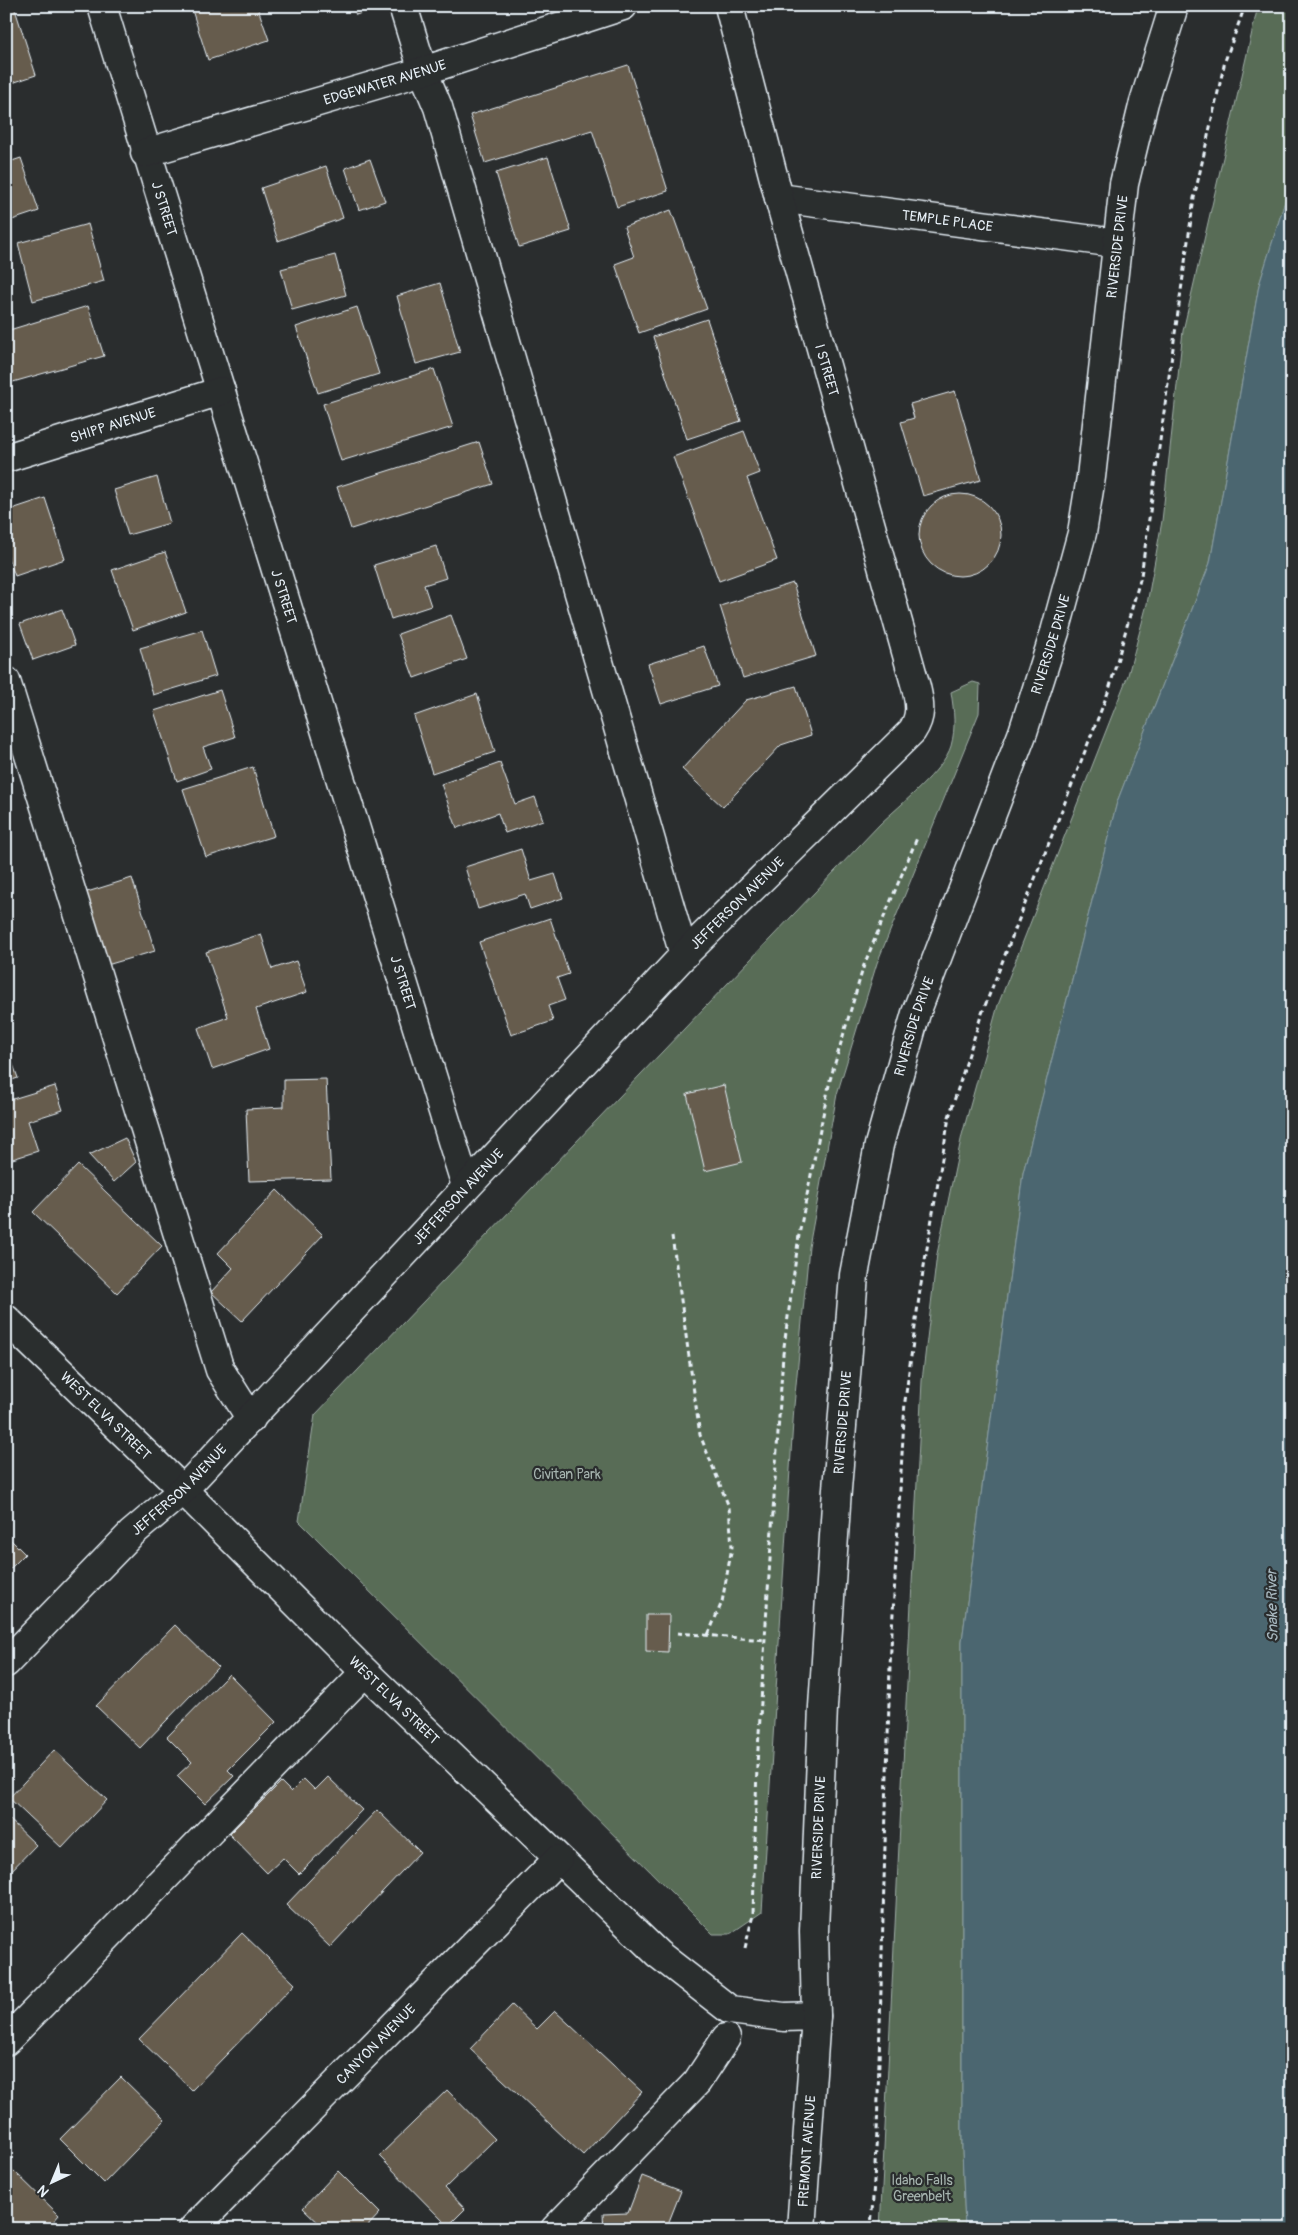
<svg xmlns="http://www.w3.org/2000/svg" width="1298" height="2235" font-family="Pangolin,sans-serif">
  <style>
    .green { fill: #586c57; stroke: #a0aea8 }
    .water { fill: #4b666f; stroke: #8a9ea6 }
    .building { fill: #665c4d; stroke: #e8f1f8 }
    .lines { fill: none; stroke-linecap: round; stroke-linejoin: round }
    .minor-casing { stroke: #e8f1f8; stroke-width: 31 }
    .major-casing { stroke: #e8f1f8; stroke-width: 31 }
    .path { stroke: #e8f1f8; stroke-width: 3; stroke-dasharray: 5 4; stroke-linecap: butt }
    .minor { stroke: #2a2d2e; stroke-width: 28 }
    .major { stroke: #2a2d2e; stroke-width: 28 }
    .labels { text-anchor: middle; stroke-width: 4.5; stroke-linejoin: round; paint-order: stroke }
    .street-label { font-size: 14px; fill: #e8f1f8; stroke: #2a2d2e }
    .park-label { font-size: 14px; fill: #a7b5b0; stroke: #2a2d2e }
    .water-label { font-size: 15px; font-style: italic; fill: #a9b9c1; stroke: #2a2d2e }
  </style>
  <rect width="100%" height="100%" fill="#2a2d2e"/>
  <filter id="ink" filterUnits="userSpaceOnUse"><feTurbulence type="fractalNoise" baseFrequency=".02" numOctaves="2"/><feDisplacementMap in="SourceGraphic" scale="10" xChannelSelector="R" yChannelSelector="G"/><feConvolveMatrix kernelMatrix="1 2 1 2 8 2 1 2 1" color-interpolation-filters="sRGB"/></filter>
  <g filter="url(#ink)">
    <g class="green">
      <path d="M1258,6H1292V179L1259,285L1210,563L1117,802L1023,1173L962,1641V2148L965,2229H880L922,1381L937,1254L962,1135L998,1005L1128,675L1147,604L1162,521L1183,331Z"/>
      <path d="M973,682L980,684L979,713L877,963L837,1094L809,1247L794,1406L762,1912L730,1934H713L299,1521L315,1415L880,824C899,806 944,770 951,746C956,728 954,711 951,692Z"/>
    </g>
    <path class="water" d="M1292,179V2229H965L962,2148V1641L1023,1173L1117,802L1210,563L1259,285Z"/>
    <g class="building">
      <path d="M6,6H14L36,75L6,85Z"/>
      <path d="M202,6H257L269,40L208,60L192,10Z"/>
      <path d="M352,6H380L356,15Z"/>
      <path d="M628,65L668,191L617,207L592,130L485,163L470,115Z"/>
      <path d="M548,157L571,231L519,247L496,173Z"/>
      <path d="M21,158L39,211L6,222V163Z"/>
      <path d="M370,159L385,201L359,210L345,168Z"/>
      <path d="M326,166L343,218L278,241L261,188Z"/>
      <path d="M671,210L707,309L639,333L615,264L634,257L624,227Z"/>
      <path d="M88,224L104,281L33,301L18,243Z"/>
      <path d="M335,255L346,295L292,310L281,269Z"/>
      <path d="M440,283L460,352L416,364L397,296Z"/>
      <path d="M88,306L104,356L6,384V331Z"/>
      <path d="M357,307L379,374L318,393L296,327Z"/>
      <path d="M707,319L741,421L687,439L653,337Z"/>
      <path d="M434,369L453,427L341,461L323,404Z"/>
      <path d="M955,391L981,480L923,496L901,422L914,418L910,404Z"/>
      <path d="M744,431L760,473L747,478L777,560L719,581L673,457Z"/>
      <path d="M479,442L493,484L351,529L337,487Z"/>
      <path d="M157,477L170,523L128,535L114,490Z"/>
      <circle cx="960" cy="535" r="41"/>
      <path d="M45,498L65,559L15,576L6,552V511Z"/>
      <path d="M436,546L446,578L424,585L431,606L391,619L374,565Z"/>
      <path d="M165,552L186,612L133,630L112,570Z"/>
      <path d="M793,583L816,656L743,678L720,606Z"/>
      <path d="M62,609L75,645L33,660L20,624Z"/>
      <path d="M451,615L467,659L414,678L398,634Z"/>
      <path d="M202,630L216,676L153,695L140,648Z"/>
      <path d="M704,646L718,686L661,704L648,664Z"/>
      <path d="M796,686L811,735L781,745L723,807L682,769L746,700Z"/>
      <path d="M220,690L235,737L203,747L211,769L177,781L154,711Z"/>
      <path d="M477,694L495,752L432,773L414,716Z"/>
      <path d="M500,763L515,804L535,797L543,820L505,833L498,813L457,828L441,784Z"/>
      <path d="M253,767L274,836L206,857L183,789Z"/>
      <path d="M521,849L531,881L555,874L563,898L530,909L525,894L478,909L465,867Z"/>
      <path d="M132,878L155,951L107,965L84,893Z"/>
      <path d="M550,918L569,974L557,978L565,1000L548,1006L553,1021L511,1035L479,942Z"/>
      <path d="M261,934L272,969L296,961L307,992L256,1009L269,1049L212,1069L198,1028L228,1017L206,952Z"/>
      <path d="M6,1045L18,1078L6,1082Z"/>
      <path d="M326,1079L331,1179L249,1181L246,1109L284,1107V1080Z"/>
      <path d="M724,1085L742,1162L705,1171L687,1094Z"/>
      <path d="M55,1086L63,1110L28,1121L38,1151L6,1161V1101Z"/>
      <path d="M125,1138L136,1162L114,1182L89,1155Z"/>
      <path d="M78,1165L162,1246L117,1293L33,1212Z"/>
      <path d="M277,1190L323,1235L242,1321L211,1292L233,1268L218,1253Z"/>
      <path d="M6,1535L25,1554L6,1573Z"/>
      <path d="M646,1615H669L668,1652L646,1651Z"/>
      <path d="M175,1625L218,1667L140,1748L96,1706Z"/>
      <path d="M229,1674L276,1722L228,1770L234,1776L205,1804L177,1776L192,1762L167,1737Z"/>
      <path d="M54,1750L107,1800L62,1848L9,1798Z"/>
      <path d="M328,1777L362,1810L299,1874L283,1858L267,1873L229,1834L281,1782L291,1792L304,1779L315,1790Z"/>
      <path d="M377,1810L420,1852L330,1947L286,1905Z"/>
      <path d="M6,1816L36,1845L6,1876Z"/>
      <path d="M242,1933L295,1984L192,2090L139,2039Z"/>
      <path d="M512,2005L537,2029L555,2011L642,2092L583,2155L470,2049Z"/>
      <path d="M121,2077L165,2120L104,2183L60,2139Z"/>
      <path d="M447,2090L495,2139L445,2188L465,2209L448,2226L379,2156Z"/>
      <path d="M12,2169L59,2215L47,2229H6V2175Z"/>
      <path d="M338,2171L380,2213L365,2229H325L303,2208Z"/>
      <path d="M642,2176L681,2191L666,2229H604L603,2214L628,2213Z"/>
    </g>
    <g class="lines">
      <g class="minor-casing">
        <g id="minor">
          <path id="s1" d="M102,6L466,1186"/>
          <path d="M403,6L423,71L438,107L684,955"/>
          <path id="s2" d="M145,153L423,71L623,6"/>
          <path id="s3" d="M779,198L1116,243"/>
          <path id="s4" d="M6,458L221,391"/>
          <path d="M6,681L220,1370L251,1419"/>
          <path id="s5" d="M6,1319L183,1490L365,1672L658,1954L730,2010L784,2017L816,2016"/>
          <path id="s6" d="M6,1663L131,1534L183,1490L684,955L912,731C922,716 920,704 916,687L779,198L729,6"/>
          <path d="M6,2041L365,1672"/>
          <path id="s7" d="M193,2229L558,1859"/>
          <path d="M555,2229L697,2082L726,2038"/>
        </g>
      </g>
      <g class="major-casing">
        <g id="major">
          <path id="s8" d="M801,2229L816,2016L814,1931L823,1707L837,1489L854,1275L879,1145L916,1013L1023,732L1055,632L1082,533L1091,477L1124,184L1144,102L1174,6"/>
        </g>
      </g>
      <g class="path">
        <path d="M672,1236L700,1435L729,1507L732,1547L722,1602L708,1635"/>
        <path d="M677,1633L766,1640"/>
        <path d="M745,1948L753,1915L757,1765L783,1354L799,1235L830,1080L864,965L917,838"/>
        <path d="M871,2229L877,2133L890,1666L905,1401L920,1290L949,1117L981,1016L1109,690L1141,576L1194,198L1225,61L1245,6"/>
      </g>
      <use href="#minor" class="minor"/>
      <use href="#major" class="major"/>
    </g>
  </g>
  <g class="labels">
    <g class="street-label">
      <text dy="5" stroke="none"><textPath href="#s2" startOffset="250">EDGEWATER AVENUE</textPath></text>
      <text dy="5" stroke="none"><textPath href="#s1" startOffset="212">J STREET</textPath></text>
      <text dy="5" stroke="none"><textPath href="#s3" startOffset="170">TEMPLE PLACE</textPath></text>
      <text dy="5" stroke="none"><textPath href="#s8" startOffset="2022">RIVERSIDE DRIVE</textPath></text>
      <text transform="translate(827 370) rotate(74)" y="5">I STREET</text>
      <text dy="5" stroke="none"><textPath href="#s4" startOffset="112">SHIPP AVENUE</textPath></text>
      <text dy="5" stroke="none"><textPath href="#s1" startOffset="618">J STREET</textPath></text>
      <text dy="5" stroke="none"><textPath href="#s8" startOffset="1618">RIVERSIDE DRIVE</textPath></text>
      <text dy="5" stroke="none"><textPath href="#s6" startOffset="1055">JEFFERSON AVENUE</textPath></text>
      <text dy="5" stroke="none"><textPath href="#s1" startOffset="1022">J STREET</textPath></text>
      <text dy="5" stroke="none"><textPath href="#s8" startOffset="1212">RIVERSIDE DRIVE</textPath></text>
      <text dy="5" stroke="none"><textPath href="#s6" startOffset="650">JEFFERSON AVENUE</textPath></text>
      <text dy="5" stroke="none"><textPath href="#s5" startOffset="139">WEST ELVA STREET</textPath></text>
      <text dy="5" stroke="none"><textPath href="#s8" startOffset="808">RIVERSIDE DRIVE</textPath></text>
      <text dy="5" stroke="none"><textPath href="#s6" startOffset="245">JEFFERSON AVENUE</textPath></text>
      <text dy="5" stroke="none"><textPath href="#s5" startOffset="544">WEST ELVA STREET</textPath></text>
      <text dy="5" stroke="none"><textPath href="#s8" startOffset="402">RIVERSIDE DRIVE</textPath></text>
      <text dy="5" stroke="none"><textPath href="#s7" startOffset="260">CANYON AVENUE</textPath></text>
      <text dy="5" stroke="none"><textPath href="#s8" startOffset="78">FREMONT AVENUE</textPath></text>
    </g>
    <g class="park-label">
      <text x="567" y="1479">Civitan Park</text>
      <text x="922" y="2185">Idaho Falls<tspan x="922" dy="16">Greenbelt</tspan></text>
    </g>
    <g class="water-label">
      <text transform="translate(1272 1606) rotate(-91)" y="5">Snake River</text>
    </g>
  </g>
  <rect width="1298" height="2235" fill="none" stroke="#2a2d2e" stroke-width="25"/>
  <rect x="12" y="12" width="1273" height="2210" fill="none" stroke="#e8f1f8" stroke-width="2" filter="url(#ink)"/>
  <g transform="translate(52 2182) rotate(224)" stroke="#2a2d2e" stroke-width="4" paint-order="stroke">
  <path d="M0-4L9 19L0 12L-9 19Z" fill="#e8f1f8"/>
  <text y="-8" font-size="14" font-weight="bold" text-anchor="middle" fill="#e8f1f8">N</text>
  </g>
</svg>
